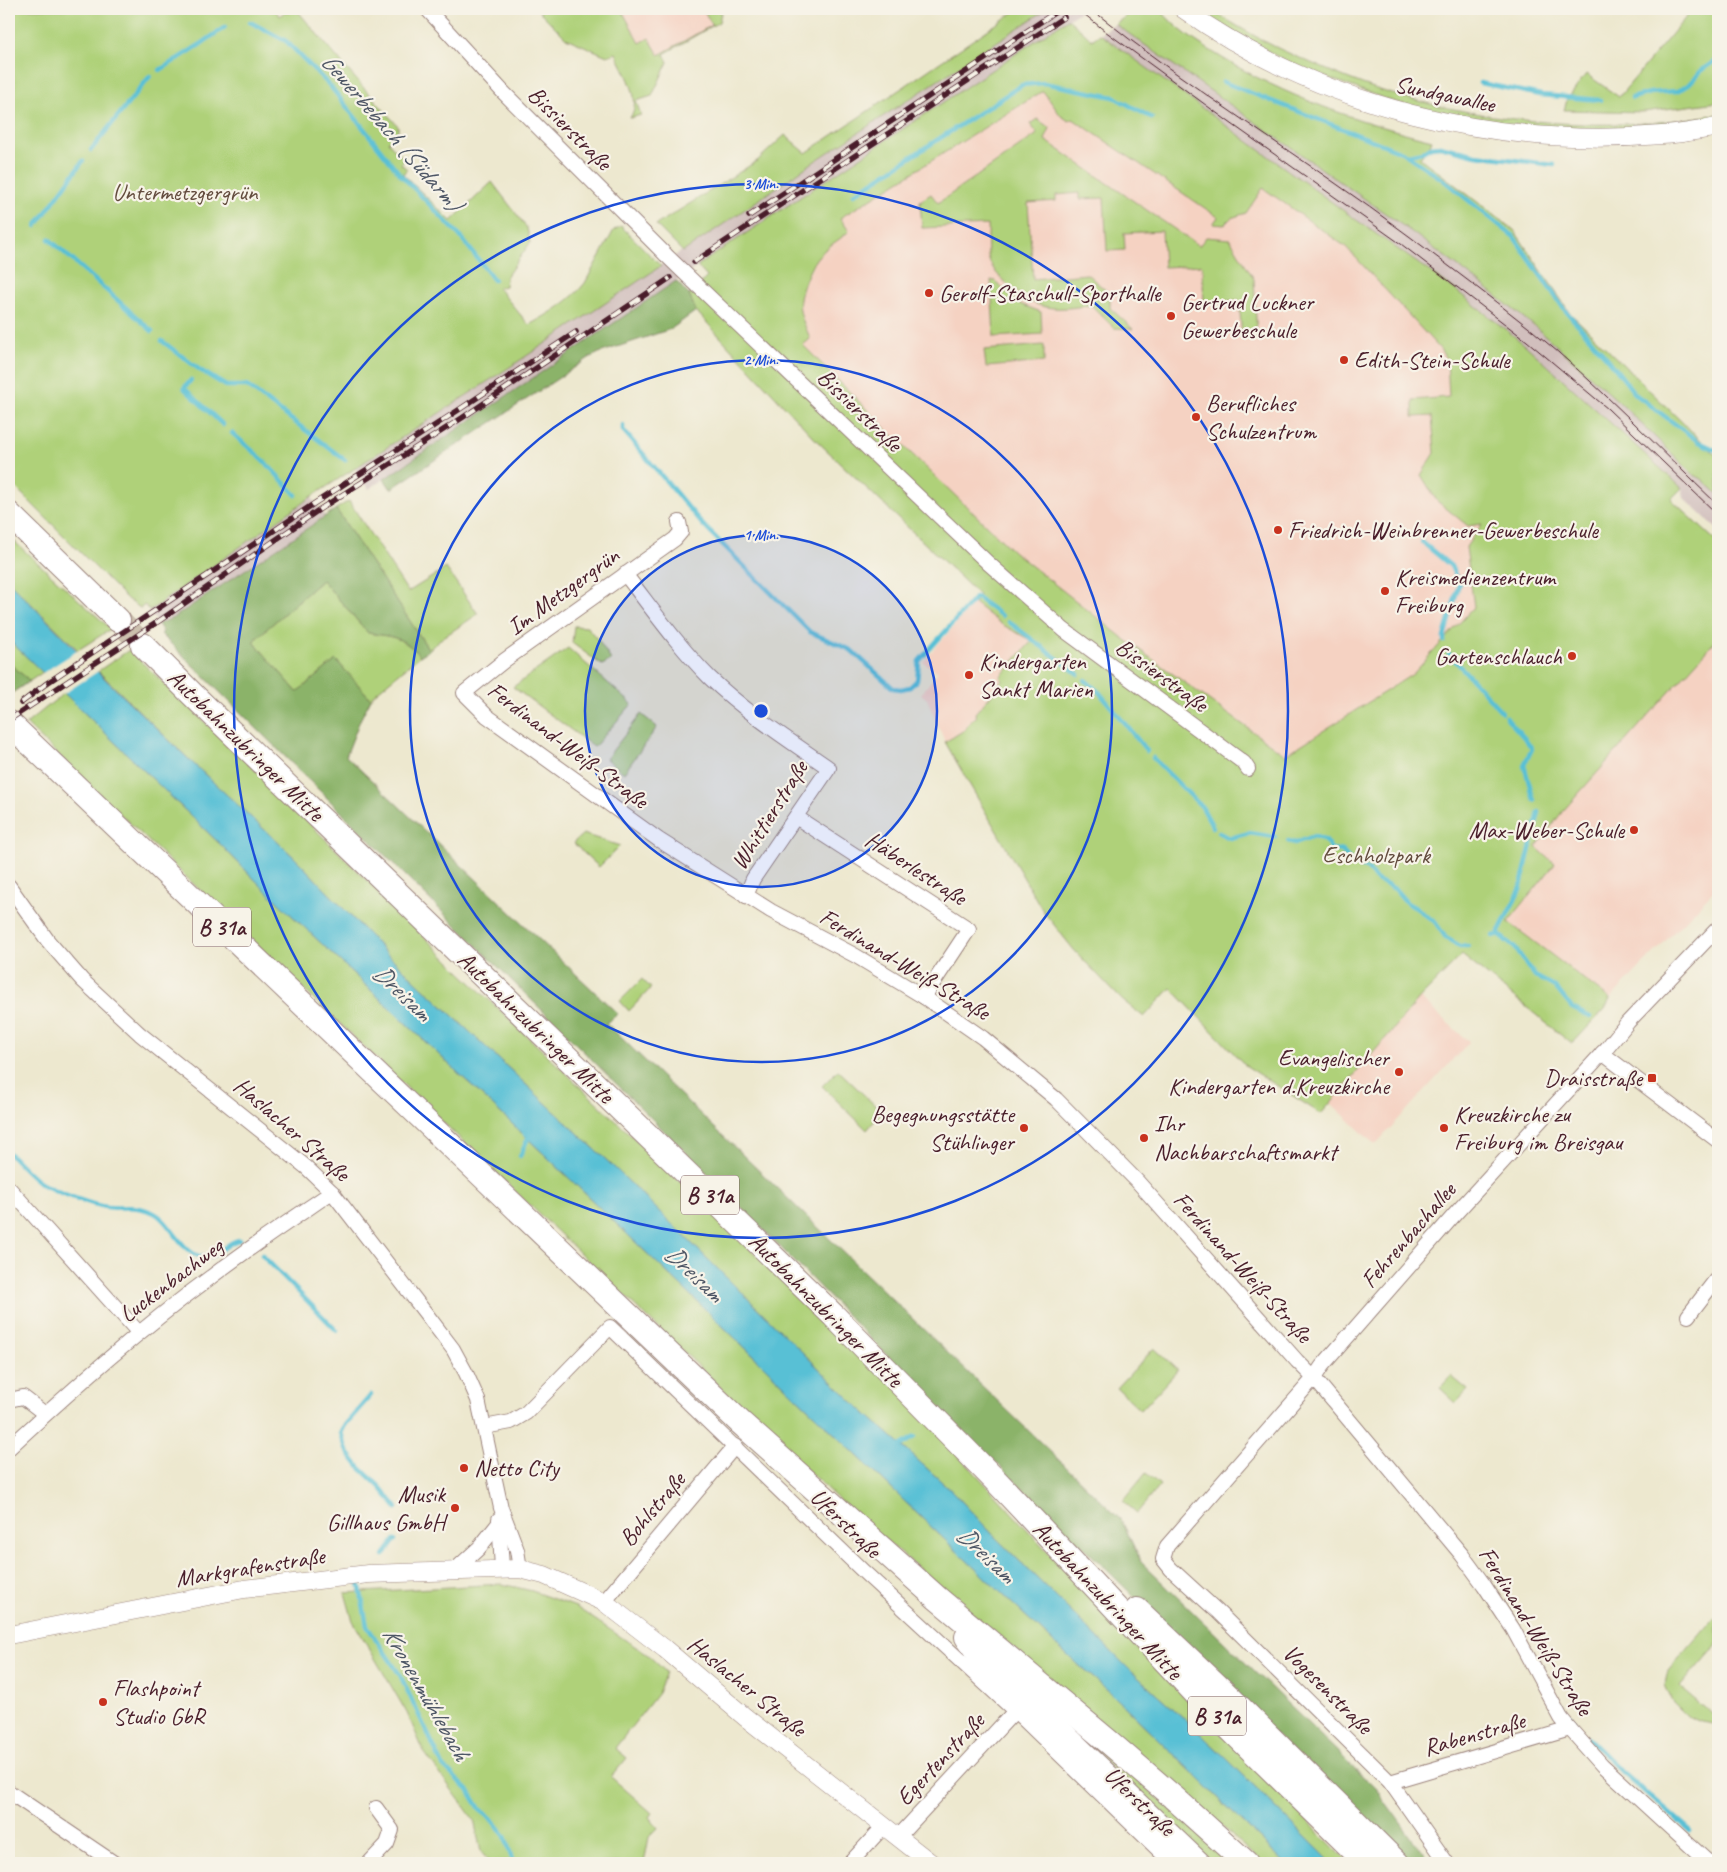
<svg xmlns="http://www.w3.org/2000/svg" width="1727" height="1872" font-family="Caveat,sans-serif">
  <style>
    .built { fill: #f5d2c2 }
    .industrial { fill: #d1bfbd }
    .green { fill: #afd179; stroke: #7c7852; fill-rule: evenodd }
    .forest { fill: #8bb369; stroke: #6a694a }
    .water { fill: #58c0d5; stroke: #517080 }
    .pier { fill: #ede8cf }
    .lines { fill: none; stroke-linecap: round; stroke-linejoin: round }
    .stream { stroke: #58c0d5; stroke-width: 4.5 }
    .trunk-tunnel { stroke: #ccc0ae; stroke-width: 24; stroke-dasharray: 24 12; stroke-linecap: butt }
    .minor-casing { stroke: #9c847d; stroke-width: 16 }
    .tertiary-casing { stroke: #9c847d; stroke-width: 19 }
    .trunk-casing { stroke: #9c847d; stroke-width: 26 }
    .minor { stroke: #fff; stroke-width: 14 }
    .tertiary { stroke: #fff; stroke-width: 18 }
    .trunk { stroke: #fff; stroke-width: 24 }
    .tram { stroke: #4a1f2b; stroke-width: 1 }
    .rail-casing { stroke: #4a1f2b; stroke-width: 5.5 }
    .rail { stroke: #f7f3e8; stroke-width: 4; stroke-dasharray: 11; stroke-linecap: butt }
    .minor-bridge-casing { stroke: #9c847d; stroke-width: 16; stroke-linecap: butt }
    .minor-bridge { stroke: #fff; stroke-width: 14 }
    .ring { fill: none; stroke: #1d4ed8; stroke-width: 2.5 }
    .poi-dot { fill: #c8321e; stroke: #f7f3e8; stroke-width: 2 }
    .labels { text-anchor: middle; stroke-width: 4.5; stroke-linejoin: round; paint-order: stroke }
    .shield { fill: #f7f3e8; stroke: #7e5f64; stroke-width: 1 }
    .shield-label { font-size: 22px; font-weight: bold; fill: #4a1f2b }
    .street-label { font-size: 24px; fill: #4a1f2b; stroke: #f7f3e8 }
    .park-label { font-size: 24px; fill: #634c3e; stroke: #f7f3e8 }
    .poi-label { font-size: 24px; fill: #4a1f2b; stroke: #f7f3e8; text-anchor: start }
    .water-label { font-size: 25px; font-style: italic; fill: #4f5766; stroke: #f7f3e8 }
    .centre { fill: #1d4ed8; stroke: #f7f3e8; stroke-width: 2.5 }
    .ring-label { font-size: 15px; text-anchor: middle; font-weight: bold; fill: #1d4ed8; stroke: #f7f3e8; stroke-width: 4.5; stroke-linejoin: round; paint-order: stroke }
  </style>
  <rect width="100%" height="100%" fill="#f7f3e8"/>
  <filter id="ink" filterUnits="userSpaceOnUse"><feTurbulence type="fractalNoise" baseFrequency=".02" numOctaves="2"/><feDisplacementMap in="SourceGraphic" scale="10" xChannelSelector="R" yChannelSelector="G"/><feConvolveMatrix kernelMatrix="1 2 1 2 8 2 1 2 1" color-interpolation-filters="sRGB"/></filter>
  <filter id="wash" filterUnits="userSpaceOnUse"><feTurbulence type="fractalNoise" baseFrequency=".0096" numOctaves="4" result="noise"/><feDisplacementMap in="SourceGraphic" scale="20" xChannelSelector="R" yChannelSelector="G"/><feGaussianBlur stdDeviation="1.12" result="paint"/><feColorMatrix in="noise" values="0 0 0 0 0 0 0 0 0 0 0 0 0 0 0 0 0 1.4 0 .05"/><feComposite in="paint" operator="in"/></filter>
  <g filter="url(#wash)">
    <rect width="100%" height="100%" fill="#ede8cf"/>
    <g class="built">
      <path d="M621,9H703L712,25L659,55L641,44Z"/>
      <path d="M1124,80L1512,359L1483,524L1466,547L1474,607L1413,674L1286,755L1123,638L1014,552L887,430L803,345L810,338L800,311L799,303L806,280L817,258L832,243L849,231L840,218L1043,91Z"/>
      <path d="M974,603L1001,624L1032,641L1000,677L1002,679L996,687L997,688L975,713L977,715L965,727L966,729L945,742L927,699L921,694L938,672L923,662Z"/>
      <path d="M1718,638V886L1610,999L1508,922L1555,864L1536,847L1562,812Z"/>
      <path d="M1420,998L1469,1042L1375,1145L1331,1103Z"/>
    </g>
    <g class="industrial">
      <path d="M1047,9H1084L697,267L369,489L355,468L513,365L815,161Z"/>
      <path d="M1115,24L1409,230L1475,279L1539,330L1618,401L1694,475L1702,479L1718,494V530L1684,498L1682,488L1524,344L1463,296L1355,219L1100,34Z"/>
      <path d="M311,497L325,516L173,618L158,624L149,611Z"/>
    </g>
    <g class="green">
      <path d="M9,9H275L279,16L285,12L288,13L296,9L346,68L398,126V130L388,142L405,160L401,164L407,169L403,174L451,221L492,182L527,228L530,243L506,277L505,286L498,288L529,325C549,314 571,301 585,283L614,230L621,226L661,266L513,365L311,497L149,611L145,605L140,608L127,599L9,481Z"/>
      <path d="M537,9H621L640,43L649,38L659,55L712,25L703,9H722L719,22L664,54L668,62L652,96L636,101L641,115L630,118C643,99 624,71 616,53L607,56L566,38Z"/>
      <path d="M1016,9H1047L815,161L683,252L656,225L757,161L785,135L806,153L1017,10Z"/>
      <path d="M1136,9H1160C1175,29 1198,43 1219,56C1284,96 1358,122 1432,140L1430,145L1420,158L1514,230L1570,313L1718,457V494L1702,479L1694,475L1618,401L1539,330L1475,279L1409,230L1115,24Z"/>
      <path d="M1196,9H1208C1233,23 1258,39 1284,51C1318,66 1353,82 1389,93C1494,124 1610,134 1718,114V122L1680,127L1579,132L1469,119L1394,102L1331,79L1284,60L1224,27Z"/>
      <path d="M1693,9H1718V102L1643,112L1564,110L1567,100L1586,74L1619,97Z"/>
      <path d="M1068,19L1092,40L1100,34L1355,219L1453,288L1524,344L1682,488L1671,499L1718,543V638L1562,812L1536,847L1555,864L1508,922L1610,999L1605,1009L1572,1044L1462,955L1420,998L1321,1114L1245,1065L1171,988L1144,1017L1122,1000L1074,950L1043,911L945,742L966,729L965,727L977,716L975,713L997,689L995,687L1002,680L1000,677L1032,641L1001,624L974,603L979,595L815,439L696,311L689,295L707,277L697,266ZM1043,91L1061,116L1069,121L1073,119L1218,217L1213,224L1224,225L1231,218L1246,213L1263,188L1346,247L1440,349L1447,360L1449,397L1413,400V417L1432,416L1435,453L1421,475L1437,501L1468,526L1482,524L1466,547L1474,607L1413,674L1285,755L1123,638L1014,552L887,430L803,345L810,339C807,329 801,319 800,310C797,297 809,269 816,259C825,247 839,241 849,231L840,218Z"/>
      <path d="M1037,119L1050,128L1045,140L1199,246L1206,237L1230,239L1254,279L1257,339L1242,338L1239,300L1204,302L1202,265L1164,267L1162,231L1124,233L1125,250L1107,251L1104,198L1080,199V193L1056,195V201L1028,203L1033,279L1087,274L1110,294V308L1133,329L1114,328L1091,305C1054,311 1036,311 1008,285C1001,279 992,269 989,260C986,250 989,235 988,225L922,228L920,201L931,194L938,203L1036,135L1037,133L1030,124Z"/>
      <path d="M991,280L995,281L1020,304L1041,312L1042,334L994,337Z"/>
      <path d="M1044,345V362L986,367L984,350Z"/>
      <path d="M349,501L408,592L446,568L478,614L439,640L429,650L336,509Z"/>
      <path d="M9,535L18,545L111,629L78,650L9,582Z"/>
      <path d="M322,580L368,633C393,637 402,636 420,656L373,695L371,699L336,660L297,692L253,641Z"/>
      <path d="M574,626L587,627L599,641L611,660L602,665L572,643Z"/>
      <path d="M9,640L43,672L30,681L9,663Z"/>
      <path d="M568,648L632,704L594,747L513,687Z"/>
      <path d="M129,650L248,763L461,973L900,1392L1149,1661L1349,1863H1332L1225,1757L1176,1711L1132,1672L996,1538L952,1491L852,1401L618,1171L389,956L297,860L200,770L98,671Z"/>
      <path d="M64,693L221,845L266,891L544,1154L926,1522L1067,1655L1110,1692L1285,1863H1262L1187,1795L844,1505L26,724Z"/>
      <path d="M641,714L657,727L624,773L606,759Z"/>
      <path d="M583,834L620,846L599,867L573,843Z"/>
      <path d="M642,979L651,988L629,1011L620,1001Z"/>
      <path d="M838,1070L882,1112L867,1130L822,1086Z"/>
      <path d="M1154,1348L1178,1370L1141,1410L1117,1388Z"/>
      <path d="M1451,1376L1468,1390L1456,1403L1440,1388Z"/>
      <path d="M1146,1473L1160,1485L1137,1513L1123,1501Z"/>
      <path d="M502,1584L532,1591L576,1607L648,1655L666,1672L658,1693L615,1748L627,1758L611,1777L652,1813L649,1817L658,1828L649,1837L644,1863H483L487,1859L481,1852L474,1820L424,1752L407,1713L353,1621L345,1593Z"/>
      <path d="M1718,1613V1643L1680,1687L1712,1714L1718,1707V1723L1713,1724L1701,1722L1687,1716L1672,1701L1665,1685L1668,1671Z"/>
      <path d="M1043,1699L1233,1863H1214L1090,1749Z"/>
    </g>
    <g class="forest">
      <path d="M676,281L689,295L696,311L671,329L599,353L589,358L391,489L384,479Z"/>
      <path d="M336,509L429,650L420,656C402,636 393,637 368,633L322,580L253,641L297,692L336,660L371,699L360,720L346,756L618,1014L606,1023L1122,1521L1141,1562L1376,1789L1430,1863H1405L1107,1570L917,1386L734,1200L161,634L163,632L158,624L173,618Z"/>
      <path d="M9,663L30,681L9,695Z"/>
    </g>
    <path class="water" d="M9,582L105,679L200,770L297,860L389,956L618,1171L852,1401L952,1491L996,1538L1132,1672L1176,1711L1225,1757L1332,1863H1285L1110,1692L1067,1655L926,1522L544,1154L266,891L221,845L9,640Z"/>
    <path class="pier" d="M80,649L100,670L62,695L41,674Z"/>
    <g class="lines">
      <g class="stream">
        <path d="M250,22L286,41L331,87L399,173L460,236L494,280"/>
        <path d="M160,70L201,44L225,27"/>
        <path d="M1223,82L1402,152L1442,179L1514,237L1564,309L1608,359L1635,394L1699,442L1718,451"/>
        <path d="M1480,83L1541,95L1600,100"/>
        <path d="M1632,98L1650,93L1677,91L1687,86L1703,69L1718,59"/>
        <path d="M91,150L150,76"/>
        <path d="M1408,155L1422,152L1431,147L1440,146L1476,155L1554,165"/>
        <path d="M854,194L1022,85L1044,83L1114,97L1152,118"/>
        <path d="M36,226L83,161"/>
        <path d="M49,239L152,331"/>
        <path d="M162,341L200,370L226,386H247L345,460"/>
        <path d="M191,380L184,388L223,425"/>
        <path d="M623,425V430L703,525L810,632L851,650L893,688L901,689L910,687L917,680L919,661L976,597L1002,616"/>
        <path d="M232,433L262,459L296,495"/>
        <path d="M1422,542L1451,566L1459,584L1444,637V641"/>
        <path d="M1009,622L1078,674"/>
        <path d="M1449,654L1502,712"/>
        <path d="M1085,680L1099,692L1147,751"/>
        <path d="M1506,717L1527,741L1532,749L1524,765L1534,800"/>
        <path d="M1153,758L1202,807L1213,827"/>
        <path d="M1219,833L1230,838L1249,833L1275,837"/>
        <path d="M1288,841L1295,843L1314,836L1326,841L1331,849L1342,851L1353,863L1368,869L1375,879L1395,889L1407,903L1416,908L1435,922L1446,938L1460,946H1468"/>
        <path d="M1499,935V931L1520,890L1539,812"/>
        <path d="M1493,936L1499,935L1515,948L1535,976L1555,987L1572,1008L1590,1017"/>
        <path d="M9,1153C18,1162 32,1178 42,1184C57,1192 91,1205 107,1207C125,1209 133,1204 152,1212C172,1220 182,1258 206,1257C219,1257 226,1242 239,1240"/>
        <path d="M520,1156L530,1134"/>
        <path d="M262,1255L337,1331"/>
        <path d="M371,1395L345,1425L341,1433L347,1451L360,1468L380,1487L397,1508"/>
        <path d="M897,1448L915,1437"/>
        <path d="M384,1555L395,1540"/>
        <path d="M359,1582L367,1626L400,1675L443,1766L469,1791L480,1809L488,1815L505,1836L513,1863"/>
        <path d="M1561,1705L1578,1729"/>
        <path d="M1587,1738L1622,1772L1690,1831"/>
      </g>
    </g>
  </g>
  <g filter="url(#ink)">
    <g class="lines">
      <path class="trunk-tunnel" d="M118,620L143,645"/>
      <g class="minor-casing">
        <g id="minor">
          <path d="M427,9L504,93L666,255"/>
          <path d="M698,286L988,563L1064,630L1244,763L1248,769"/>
          <path d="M679,522L681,532L675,539L505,660L464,693L487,716L659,840L771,911L856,956L924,997L983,1038L1056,1099L1137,1181L1297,1361L1314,1378L1462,1555L1484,1585L1513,1629L1561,1718L1570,1729L1602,1765L1709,1863"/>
          <path d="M625,574C653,610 678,646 710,678C744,711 790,741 829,768L753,879L746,896"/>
          <path d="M796,817L969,929L924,997"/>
          <path d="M9,886L48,941L82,980L140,1034L306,1167L332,1192L427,1315L453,1349L466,1373L478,1400L501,1508L517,1550L520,1569"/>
          <path d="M1602,1053L1718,1141"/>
          <path d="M9,1188L139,1333"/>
          <path d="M1688,1316L1718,1277"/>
          <path d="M9,1400L23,1397L45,1414"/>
          <path d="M484,1427L511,1422L526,1413L610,1327L864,1572L1015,1711L1172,1863"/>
          <path d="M9,1448C74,1388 140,1329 211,1277C250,1247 291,1220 332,1192"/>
          <path d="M499,1519L502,1568"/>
          <path d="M455,1570L479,1548L499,1523"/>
          <path d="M604,1602L735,1446"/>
          <path d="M1390,1782L1570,1729"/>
          <path d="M9,1792L114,1863"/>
          <path d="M898,1837L1015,1711"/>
          <path d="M369,1863L387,1844L392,1830L376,1808"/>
          <path d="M850,1863L884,1826"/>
          <path d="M1447,1863L1390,1782L1217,1611L1171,1569L1163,1559L1167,1546L1314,1378L1322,1366L1456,1213L1607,1048L1628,1022L1718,928"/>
        </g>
      </g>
      <g class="tertiary-casing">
        <g id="tertiary">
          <path d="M1183,9C1320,106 1495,149 1662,135C1681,134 1700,130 1718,127"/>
          <path d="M9,1635L244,1589L368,1574L520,1569L544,1575L604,1602L665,1649L745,1717L931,1863"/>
        </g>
      </g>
      <g class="trunk-casing">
        <g id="trunk">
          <path d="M9,514L118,620"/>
          <path d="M143,645L193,695L834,1316L999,1484L1218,1717L1367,1863"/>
          <path d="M9,723L741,1423L937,1598L1109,1742L1173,1797L1246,1863"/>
          <path d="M1137,1610L1230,1698L1397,1863"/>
          <path d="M967,1637L979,1654L1198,1863"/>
        </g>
      </g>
      <use href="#minor" class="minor"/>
      <use href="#tertiary" class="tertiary"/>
      <use href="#trunk" class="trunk"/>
      <g class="tram">
        <path d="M1078,9L1105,31L1229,122L1401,244L1527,341L1608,409L1718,515"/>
        <path d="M1091,9C1192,91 1305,158 1409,236C1450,267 1493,299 1533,331C1598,384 1657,447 1718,505"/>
      </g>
      <g class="rail-casing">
        <g id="rail">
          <path d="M749,216L1057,11"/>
          <path d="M694,262L1064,17"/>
          <path d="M21,703L47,683L315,503L457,411L576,332"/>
          <path d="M9,720L159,621L320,509L462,418L670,278"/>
        </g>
      </g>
      <use href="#rail" class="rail"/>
      <g class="minor-bridge-casing">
        <path id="minor-bridge" d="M666,255L698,286"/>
      </g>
      <use href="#minor-bridge" class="minor-bridge"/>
    </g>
  </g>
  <circle cx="761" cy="711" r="176" fill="#1d4ed8" fill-opacity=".12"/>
  <g class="ring">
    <circle cx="761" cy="711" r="176"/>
    <circle cx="761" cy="711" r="351"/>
    <circle cx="761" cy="711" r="527"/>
  </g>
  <g class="poi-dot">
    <circle cx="929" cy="293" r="5"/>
    <circle cx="1171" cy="316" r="5"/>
    <circle cx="1344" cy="360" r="5"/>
    <circle cx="1196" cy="417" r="5"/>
    <circle cx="1278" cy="530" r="5"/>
    <circle cx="1385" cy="591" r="5"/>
    <circle cx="1572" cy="656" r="5"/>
    <circle cx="969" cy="675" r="5"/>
    <circle cx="1634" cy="830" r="5"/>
    <circle cx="1399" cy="1072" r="5"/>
    <rect x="1647" y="1073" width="10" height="10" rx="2.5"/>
    <circle cx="1024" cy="1128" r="5"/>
    <circle cx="1444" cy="1128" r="5"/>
    <circle cx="1144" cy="1138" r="5"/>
    <circle cx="464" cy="1468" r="5"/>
    <circle cx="455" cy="1508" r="5"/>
    <circle cx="103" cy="1702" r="5"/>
  </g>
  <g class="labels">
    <g class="shield">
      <rect x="193" y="907.5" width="58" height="39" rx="4"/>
      <rect x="681" y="1175.5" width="58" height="39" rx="4"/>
      <rect x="1188" y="1696.5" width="58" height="39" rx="4"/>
    </g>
    <g class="shield-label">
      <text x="222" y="935">B 31a</text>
      <text x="710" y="1203">B 31a</text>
      <text x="1217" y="1724">B 31a</text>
    </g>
    <g class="street-label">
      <text transform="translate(1445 94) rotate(12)" y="8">Sundgauallee</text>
      <text transform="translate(570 128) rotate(45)" y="8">Bissierstraße</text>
      <text transform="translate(860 410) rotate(44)" y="8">Bissierstraße</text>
      <text transform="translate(563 591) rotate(-36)" y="8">Im Metzgergrün</text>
      <text transform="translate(1162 675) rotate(36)" y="8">Bissierstraße</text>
      <text transform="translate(246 745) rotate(44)" y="8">Autobahnzubringer Mitte</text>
      <text transform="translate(568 745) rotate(37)" y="8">Ferdinand-Weiß-Straße</text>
      <text transform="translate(769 815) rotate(-58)" y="8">Whittierstraße</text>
      <text transform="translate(916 868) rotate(33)" y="8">Häberlestraße</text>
      <text transform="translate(905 964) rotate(31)" y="8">Ferdinand-Weiß-Straße</text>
      <text transform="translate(536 1027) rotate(44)" y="8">Autobahnzubringer Mitte</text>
      <text transform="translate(292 1129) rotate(41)" y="8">Haslacher Straße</text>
      <text transform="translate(1408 1235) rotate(-49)" y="8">Fehrenbachallee</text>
      <text transform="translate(1243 1267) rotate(48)" y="8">Ferdinand-Weiß-Straße</text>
      <text transform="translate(171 1280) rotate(-37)" y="8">Luckenbachweg</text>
      <text transform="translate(826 1310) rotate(45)" y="8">Autobahnzubringer Mitte</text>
      <text transform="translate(652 1509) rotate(-50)" y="8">Bohlstraße</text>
      <text transform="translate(846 1523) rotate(44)" y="8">Uferstraße</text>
      <text transform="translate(250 1567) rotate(-9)" y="8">Markgrafenstraße</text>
      <text transform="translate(1108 1600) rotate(47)" y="8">Autobahnzubringer Mitte</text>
      <text transform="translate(1536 1631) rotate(58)" y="8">Ferdinand-Weiß-Straße</text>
      <text transform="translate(747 1686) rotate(39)" y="8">Haslacher Straße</text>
      <text transform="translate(1328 1689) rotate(45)" y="8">Vogesenstraße</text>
      <text transform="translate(1474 1734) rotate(-16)" y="8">Rabenstraße</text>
      <text transform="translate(940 1759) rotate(-47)" y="8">Egertenstraße</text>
      <text transform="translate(1140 1801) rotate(44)" y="8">Uferstraße</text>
    </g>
    <g class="park-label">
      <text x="185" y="200">Untermetzgergrün</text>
      <text x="1376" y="863">Eschholzpark</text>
    </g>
    <g class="poi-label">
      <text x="939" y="301">Gerolf-Staschull-Sporthalle</text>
      <text x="1181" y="310">Gertrud Luckner<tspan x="1181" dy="28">Gewerbeschule</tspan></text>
      <text x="1354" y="368">Edith-Stein-Schule</text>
      <text x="1206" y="411">Berufliches<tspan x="1206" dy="28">Schulzentrum</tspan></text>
      <text x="1288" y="538">Friedrich-Weinbrenner-Gewerbeschule</text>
      <text x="1395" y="585">Kreismedienzentrum<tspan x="1395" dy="28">Freiburg</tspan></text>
      <text x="1562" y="664" text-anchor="end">Gartenschlauch</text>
      <text x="979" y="669">Kindergarten<tspan x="979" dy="28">Sankt Marien</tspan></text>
      <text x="1624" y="838" text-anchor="end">Max-Weber-Schule</text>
      <text x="1389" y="1066" text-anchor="end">Evangelischer<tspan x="1389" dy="28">Kindergarten d.Kreuzkirche</tspan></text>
      <text x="1642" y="1086" text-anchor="end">Draisstraße</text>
      <text x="1014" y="1122" text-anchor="end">Begegnungsstätte<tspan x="1014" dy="28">Stühlinger</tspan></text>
      <text x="1454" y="1122">Kreuzkirche zu<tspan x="1454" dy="28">Freiburg im Breisgau</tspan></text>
      <text x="1154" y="1132">Ihr<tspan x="1154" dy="28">Nachbarschaftsmarkt</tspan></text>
      <text x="474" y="1476">Netto City</text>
      <text x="445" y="1502" text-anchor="end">Musik<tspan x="445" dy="28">Gillhaus GmbH</tspan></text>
      <text x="113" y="1696">Flashpoint<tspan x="113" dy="28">Studio GbR</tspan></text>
    </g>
    <g class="water-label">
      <text transform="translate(392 131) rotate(49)" y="9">Gewerbebach (Südarm)</text>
      <text transform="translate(403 992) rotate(44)" y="9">Dreisam</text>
      <text transform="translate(695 1273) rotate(44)" y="9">Dreisam</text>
      <text transform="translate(987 1554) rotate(44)" y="9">Dreisam</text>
      <text transform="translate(427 1693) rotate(60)" y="9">Kronenmühlebach</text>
    </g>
  </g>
  <circle cx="761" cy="711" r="8" class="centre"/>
  <g class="ring-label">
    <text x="761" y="189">3 Min.</text>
    <text x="761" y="365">2 Min.</text>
    <text x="761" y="540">1 Min.</text>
  </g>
  <rect width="1727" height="1872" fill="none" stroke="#f7f3e8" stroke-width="30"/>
</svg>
